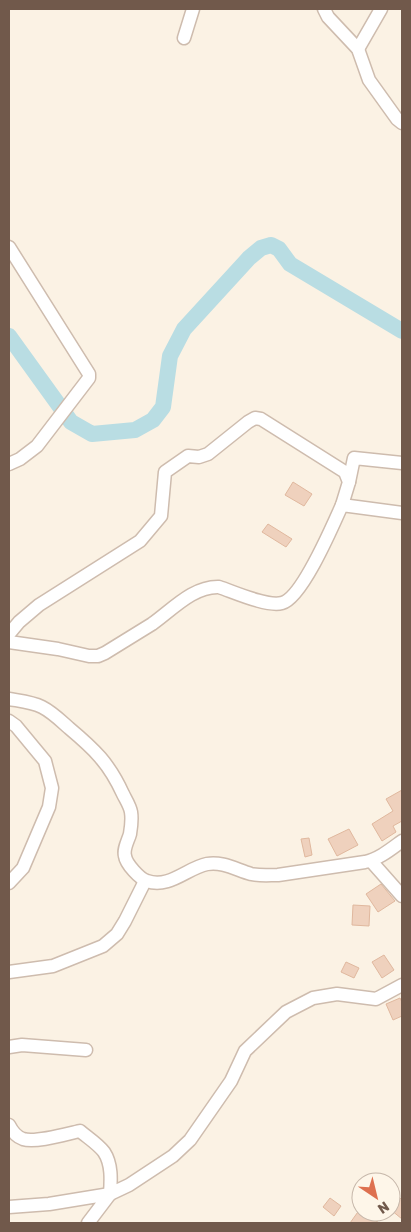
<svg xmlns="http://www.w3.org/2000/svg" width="411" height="1232" font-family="Rubik,sans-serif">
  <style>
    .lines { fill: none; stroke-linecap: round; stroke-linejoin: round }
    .river { stroke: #b9dde3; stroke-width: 16 }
    .building { fill: #efd1bd; stroke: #e0b89e }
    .minor-casing { stroke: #cebcae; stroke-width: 15 }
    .minor { stroke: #fff; stroke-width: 12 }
  </style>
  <rect width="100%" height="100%" fill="#fbf2e4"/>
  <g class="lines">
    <path class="river" d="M9,336L71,422L92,434L135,430L153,420L163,407L170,356L184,329L249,258L261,248L271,245L279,249L290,264L402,331"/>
  </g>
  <g class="building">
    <path d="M293,482L312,494L304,506L285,495Z"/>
    <path d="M268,524L292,539L286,547L262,532Z"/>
    <path d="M402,790V821L393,826L396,832L382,841L372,824L393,811L386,799Z"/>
    <path d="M349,829L358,845L337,856L328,839Z"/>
    <path d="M309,838L312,855L305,857L301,839Z"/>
    <path d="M381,884L395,901L378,912L366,894Z"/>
    <path d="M353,905L370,906L369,926L352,925Z"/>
    <path d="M384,955L394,970L382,978L372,962Z"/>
    <path d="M346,962L359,968L354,978L341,972Z"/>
    <path d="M400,998L402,1002V1016L393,1020L386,1004Z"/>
    <path d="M397,1195L402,1200V1219L391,1210V1202Z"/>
    <path d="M330,1198L341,1206L334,1216L323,1207Z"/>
    <path d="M360,1209L361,1212H364L379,1223H350Z"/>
  </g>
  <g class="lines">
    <g class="minor-casing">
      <g id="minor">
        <path d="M324,9L328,17L358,49L369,80L397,119L402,123"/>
        <path d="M184,38L193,9"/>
        <path d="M358,49L381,9"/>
        <path d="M9,247L89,374V378L37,446L20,459L9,464"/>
        <path d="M349,482L354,458L402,463"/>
        <path d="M9,634L19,622L39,605L140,541L161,516L165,472L188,456L199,457L208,454L248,422L255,418L261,419L345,472L349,482L342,505"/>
        <path d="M9,642L58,649L89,656H98L105,653C121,643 136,634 152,624C172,610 193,586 219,587C234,592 267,607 282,603C302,598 333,525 342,505L402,513"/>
        <path d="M9,699C20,701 32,702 42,707C52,712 60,720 69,728C94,749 109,763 123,794C126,800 130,806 131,812C132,818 131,828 130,834C128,841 123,849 125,856C126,864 140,879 147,881C169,889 187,868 207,864C222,861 237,870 251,874C260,876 269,875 278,875L365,862C379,859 391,849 402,841"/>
        <path d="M9,721L16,726L45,761L52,788L49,807L23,868L9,883"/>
        <path d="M371,861L402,896"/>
        <path d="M9,972L53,966L103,946L117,934L125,921L145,881"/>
        <path d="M9,1047L22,1045L86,1050"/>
        <path d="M9,1125C12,1131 17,1137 23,1139C36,1143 66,1134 80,1131C87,1137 98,1144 104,1152C112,1164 111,1180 110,1194L129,1185L173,1156L190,1140L231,1081L245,1051L286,1012L313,998L337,994L376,999L402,985"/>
        <path d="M9,1207L49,1204L110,1194L88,1223"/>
      </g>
    </g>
    <use href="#minor" class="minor"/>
  </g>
  <rect width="411" height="1232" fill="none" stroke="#71594b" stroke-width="20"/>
  <g transform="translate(376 1197) rotate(145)"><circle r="24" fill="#fef6e9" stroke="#c6b7aa"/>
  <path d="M0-4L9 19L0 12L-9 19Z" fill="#de704f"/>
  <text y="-8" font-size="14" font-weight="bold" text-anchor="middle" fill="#71594b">N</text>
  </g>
</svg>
